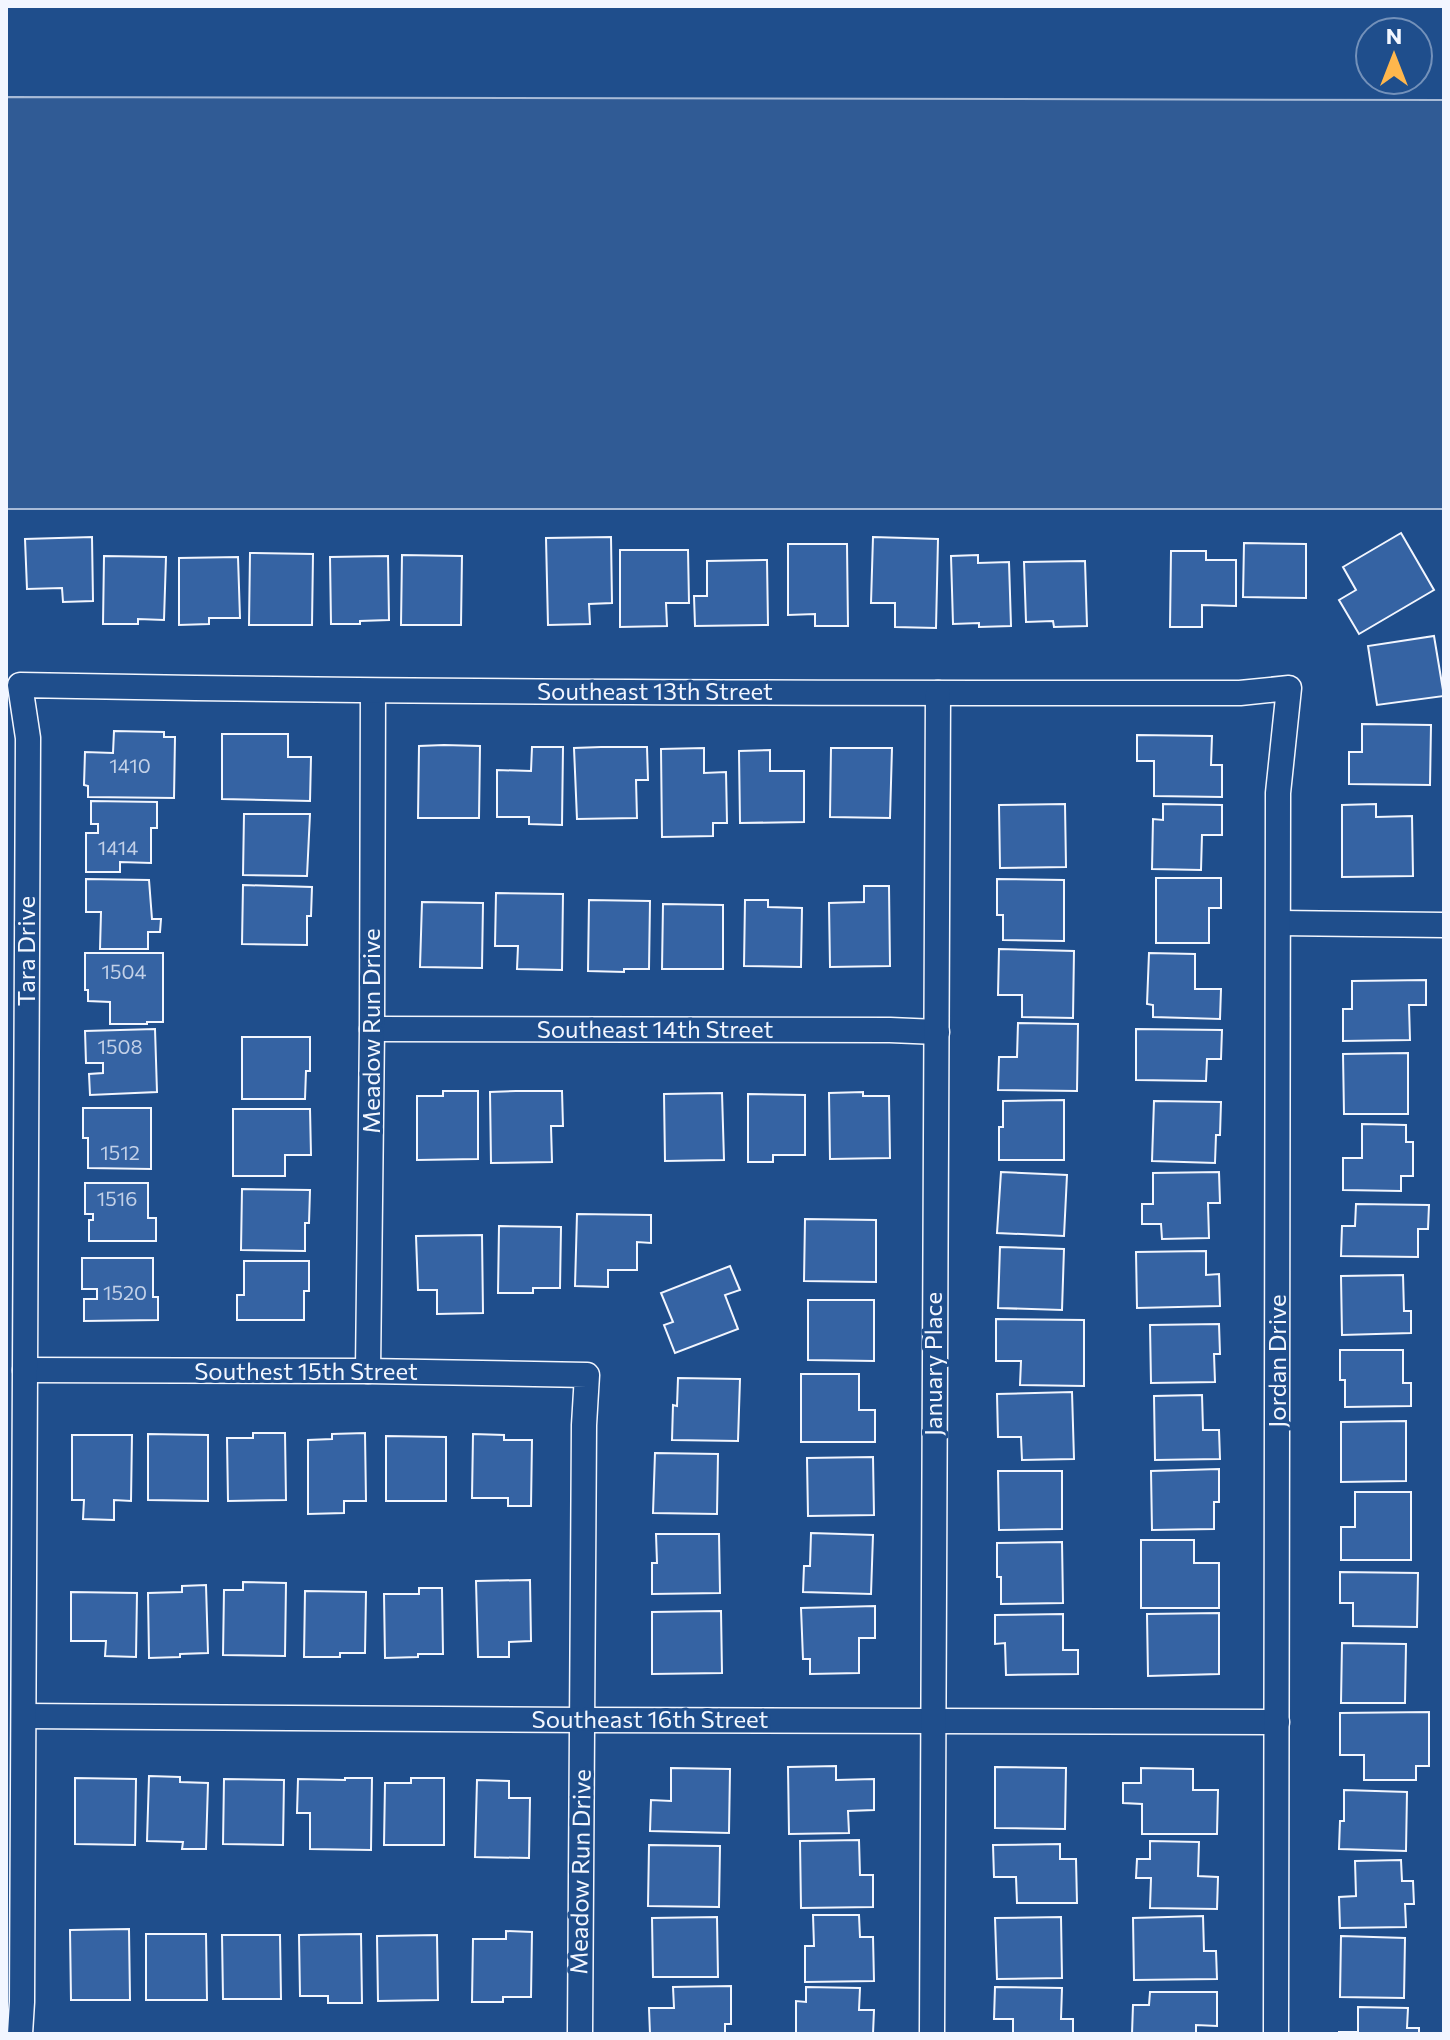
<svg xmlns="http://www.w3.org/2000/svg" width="1450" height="2040" font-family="Commissioner,sans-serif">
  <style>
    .green { fill: #305b95; stroke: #a8bbd7; stroke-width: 2 }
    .building { fill: #3563a3; stroke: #f2f6ff; stroke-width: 2 }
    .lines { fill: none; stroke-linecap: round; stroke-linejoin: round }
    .street-casing { stroke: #f2f6ff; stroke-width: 27 }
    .street { stroke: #1f4e8c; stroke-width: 24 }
    .labels { text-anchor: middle; stroke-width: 6; stroke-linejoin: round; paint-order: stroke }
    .number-label { font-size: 20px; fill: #c3d1e8 }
    .street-label { font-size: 24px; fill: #f2f6ff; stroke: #1f4e8c }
  </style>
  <rect width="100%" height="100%" fill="#1f4e8c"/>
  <path class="green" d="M6,97L1444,100V509H6Z"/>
  <g class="building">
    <path d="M1401,533L1434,590L1359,634L1339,600L1356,590L1343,567Z"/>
    <path d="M92,537L93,601L63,602L62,588L27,589L25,539Z"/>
    <path d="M611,537L612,603L589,604L590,624L548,625L546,538Z"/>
    <path d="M873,537L938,539L936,628L895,627V603H871Z"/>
    <path d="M1244,543L1306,544V598L1243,597Z"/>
    <path d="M788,544H847L848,626H815V614L788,615Z"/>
    <path d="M620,550H688L689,603H666L667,626L620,627Z"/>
    <path d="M1171,551H1206V560H1236V606L1202,605V627H1170Z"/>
    <path d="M250,553L313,554L312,625H249Z"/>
    <path d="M402,555L462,556L461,625H401Z"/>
    <path d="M978,555V563L1009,562L1011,626L979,627V623L953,624L951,556Z"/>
    <path d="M104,556L166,557L164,620L138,619V624H103Z"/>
    <path d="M388,556L389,620L360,621V624H331L330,557Z"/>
    <path d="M238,557L240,618H209V624L179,625V558Z"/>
    <path d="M767,560L768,625L695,626L694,596H707V561Z"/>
    <path d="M1085,561L1087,626L1054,627L1053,621L1026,622L1024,562Z"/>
    <path d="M1434,636L1444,696L1377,705L1368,646Z"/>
    <path d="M1362,724L1431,725L1430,785L1349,784V752H1362Z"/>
    <path d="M114,731L164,732V737H175L174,798L88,797V786L84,785L85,752L113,753Z"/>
    <path d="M222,734H288V757H311L310,801L222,799Z"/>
    <path d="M1137,735L1212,736L1211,765H1222V797L1154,796V761H1137Z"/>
    <path d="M444,745L480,746L479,818H418L419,746Z"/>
    <path d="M532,747H563L562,825L529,824V817H497V770L531,771Z"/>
    <path d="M601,747H647L648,780H636L637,818L577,819L574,748Z"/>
    <path d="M704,748V773L726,772L727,823H713V836L662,837L661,749Z"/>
    <path d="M831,748H892L890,818L830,817Z"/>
    <path d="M770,750V771H804V822L740,823L739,751Z"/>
    <path d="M91,801L157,802V828H151V863L120,862V872H86V833H98V824H91Z"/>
    <path d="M1065,804L1066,867L1000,868L999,805Z"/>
    <path d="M1163,804L1222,805V835H1202L1201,870L1152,869L1153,819L1163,820Z"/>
    <path d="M1376,804V817L1412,816L1413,876L1342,877V805Z"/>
    <path d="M244,814H310L307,876L243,875Z"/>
    <path d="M1156,878H1221V908H1209V943H1156Z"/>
    <path d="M86,879L149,880L152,919H161L160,932H148V949H100L101,912H86Z"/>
    <path d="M997,879L1064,880V941L1003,940V915H997Z"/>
    <path d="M243,885L312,887L311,916H307V945L242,944Z"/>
    <path d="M864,886H889L890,966L830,967L829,903L864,902Z"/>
    <path d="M496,893L563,894L562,970L517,969L518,946H495Z"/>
    <path d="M589,900L650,901L649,969H624V972L588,971Z"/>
    <path d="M745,900H768V907L802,908L801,967L744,966Z"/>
    <path d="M422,902L483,903L482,968L420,967Z"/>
    <path d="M663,904L723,905V969H662Z"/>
    <path d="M999,949L1074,951L1073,1018L1022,1017V995H998Z"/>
    <path d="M85,953H163V1022H147V1024H110V1002L88,1001V990H85Z"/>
    <path d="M1149,953L1195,954V989H1221L1220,1019L1153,1017V1005L1147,1004Z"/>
    <path d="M1426,980V1005H1409L1410,1040L1343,1041V1009H1352V981Z"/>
    <path d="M1018,1023L1078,1024L1077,1091L998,1090L999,1057H1017Z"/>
    <path d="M155,1029L157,1092L90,1095L89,1074L103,1073V1063H86L85,1031Z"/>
    <path d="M1136,1029L1222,1030L1221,1059H1207L1206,1081L1136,1080Z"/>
    <path d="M242,1037H310V1071H306L305,1099H242Z"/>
    <path d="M1408,1053V1114H1344L1343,1054Z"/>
    <path d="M443,1091H478V1159L417,1160V1096H443Z"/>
    <path d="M516,1091H562L563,1126H551L552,1162L491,1163L490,1092Z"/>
    <path d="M863,1092V1096H889L890,1158L830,1159L829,1093Z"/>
    <path d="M722,1093L724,1160L665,1161L664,1094Z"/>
    <path d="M748,1094L805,1095V1155H773V1162H748Z"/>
    <path d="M1064,1100V1160H999V1127H1003V1101Z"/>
    <path d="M1154,1101L1221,1102L1220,1135H1216L1215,1163L1152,1161Z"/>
    <path d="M83,1108H151V1169L88,1168V1138H83Z"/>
    <path d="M233,1109H310L311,1155H285V1176H233Z"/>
    <path d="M1362,1124L1406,1125V1142H1413V1176H1401V1191L1343,1190V1158H1362Z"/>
    <path d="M1001,1172L1067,1175L1064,1236L997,1233Z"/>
    <path d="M1219,1172L1220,1203H1208L1209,1238L1162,1239L1161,1224H1142V1204H1153V1173Z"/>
    <path d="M85,1183H148V1218H156V1241H89V1220H93V1214H85Z"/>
    <path d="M242,1189L310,1190L309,1223H305V1251L241,1250Z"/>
    <path d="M1356,1204L1429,1205L1428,1229H1418V1257L1341,1256L1342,1226H1355Z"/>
    <path d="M577,1214L651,1215V1243L637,1242V1270H608V1287L575,1286Z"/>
    <path d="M805,1219L876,1220V1282L804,1281Z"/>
    <path d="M499,1226L561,1227L560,1288H533V1293H498Z"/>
    <path d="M482,1235L483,1313L437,1314V1290H418L416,1236Z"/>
    <path d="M1000,1247L1064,1249L1062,1310L998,1308Z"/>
    <path d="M1206,1251V1275L1219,1274L1220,1306L1137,1308L1136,1252Z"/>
    <path d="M82,1258H153V1297H158V1320L84,1321V1299H97V1289H82Z"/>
    <path d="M244,1261H309V1291H304V1320H237V1295H244Z"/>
    <path d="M730,1266L740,1290L725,1295L738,1329L675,1353L664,1325L673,1322L661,1293Z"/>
    <path d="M1403,1275L1404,1311H1411V1333L1342,1335L1341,1276Z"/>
    <path d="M808,1300H874V1361L808,1360Z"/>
    <path d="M996,1319L1084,1320V1386L1020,1385L1021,1361H996Z"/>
    <path d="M1219,1324L1220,1354H1214L1215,1382L1151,1383L1150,1325Z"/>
    <path d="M1340,1350H1403V1383H1411V1406L1345,1407V1380H1340Z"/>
    <path d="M801,1374H859V1410H875V1442H801Z"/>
    <path d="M678,1378L740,1379L738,1441L672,1440L673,1405L677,1406Z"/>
    <path d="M1072,1392L1074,1459L1022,1460L1021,1437H998L997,1394Z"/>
    <path d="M1202,1395L1203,1430H1219L1220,1459L1155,1460L1154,1396Z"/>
    <path d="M1406,1421V1481L1341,1482V1422Z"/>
    <path d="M253,1433H285L286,1500L228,1501L227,1438H253Z"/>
    <path d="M365,1433L366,1501H344V1513L308,1514V1440L332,1439V1434Z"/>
    <path d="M148,1434L208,1435V1501L148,1500Z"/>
    <path d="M473,1434L504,1435V1440H532L531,1506H508V1498H472Z"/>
    <path d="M72,1435H132L131,1501L114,1500V1520L83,1519L84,1500H72Z"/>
    <path d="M386,1436L446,1437V1501H386Z"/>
    <path d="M655,1453L718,1454L717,1514L653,1513Z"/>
    <path d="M873,1457L874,1515L808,1516L807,1458Z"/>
    <path d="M1219,1469V1502H1214V1529L1152,1530L1151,1471Z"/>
    <path d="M998,1471H1062V1529L999,1530Z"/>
    <path d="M1355,1492H1411V1560H1341V1527H1355Z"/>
    <path d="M811,1533L873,1535L871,1594L803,1592L804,1566H810Z"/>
    <path d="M656,1534H719L720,1593L652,1594V1563H657Z"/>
    <path d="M1141,1540H1194V1563H1219V1608H1141Z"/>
    <path d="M1062,1542L1063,1603L1001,1604V1577H997V1543Z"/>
    <path d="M1340,1572L1418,1573L1417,1627L1353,1626V1603H1340Z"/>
    <path d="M530,1580L531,1641L509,1642V1657H478L476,1581Z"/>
    <path d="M243,1582L286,1583L285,1656L223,1655L224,1590H243Z"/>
    <path d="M206,1585L208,1653L180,1654V1657L149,1658L148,1593L182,1592V1586Z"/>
    <path d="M419,1588H442L443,1654H418V1657L385,1658L384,1594H419Z"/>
    <path d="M305,1591L366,1592L365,1653H340V1657H304Z"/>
    <path d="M71,1592L137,1593L136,1657L105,1656L106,1641H71Z"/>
    <path d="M875,1606V1638H859V1673L810,1674V1659H803L801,1608Z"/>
    <path d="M721,1611L722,1673L652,1674V1612Z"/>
    <path d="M1219,1613V1674L1148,1676L1147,1614Z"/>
    <path d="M1063,1614V1650H1078V1674L1006,1675L1005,1643L995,1644V1615Z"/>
    <path d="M1342,1643L1406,1644L1405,1703H1341Z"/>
    <path d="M1429,1712V1766H1416V1780H1364V1755H1340V1713Z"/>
    <path d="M836,1766V1780L874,1779V1810L848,1811L849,1833L789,1834L788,1767Z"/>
    <path d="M995,1767L1066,1768L1065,1829L995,1828Z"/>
    <path d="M671,1768L730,1769L729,1833L650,1831L651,1800L671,1801Z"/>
    <path d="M1141,1768L1193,1769V1790H1218L1217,1834H1142V1804L1123,1803V1783H1141Z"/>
    <path d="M149,1776L180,1777V1782L208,1783L206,1849H182L183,1842L147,1841Z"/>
    <path d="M75,1778L136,1779L135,1845L75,1844Z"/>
    <path d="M345,1778H372L371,1850L310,1849V1813H297L298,1779L345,1780Z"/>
    <path d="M411,1778H444V1845H384L385,1783H411Z"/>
    <path d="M224,1779L284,1780L283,1845L223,1844Z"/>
    <path d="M477,1780L509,1781V1798H530L529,1858L475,1857Z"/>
    <path d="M1344,1790L1407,1792L1406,1851L1339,1849L1340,1821H1344Z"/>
    <path d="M859,1840L860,1875H873V1907L801,1908L800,1841Z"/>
    <path d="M1150,1841L1199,1842L1198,1876L1218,1877L1217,1909L1150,1908L1151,1878H1136L1137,1859H1150Z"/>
    <path d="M1060,1844V1859H1076L1077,1903H1017L1016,1877H994L993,1845Z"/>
    <path d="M649,1845L720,1846L719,1907L648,1906Z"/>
    <path d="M1401,1860L1402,1881H1413L1414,1904H1405L1406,1927L1340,1928L1339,1897L1356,1896L1355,1861Z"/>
    <path d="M813,1915H859L860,1937H873L874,1981L805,1982V1946H814Z"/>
    <path d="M1203,1916L1204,1951H1216L1217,1979L1134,1980L1133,1918Z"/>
    <path d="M717,1917L718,1977H653L652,1918Z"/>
    <path d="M1061,1917L1062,1978L997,1979L995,1918Z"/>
    <path d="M129,1929L130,2000H71L70,1930Z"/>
    <path d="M506,1931L532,1932L531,1997H503V2002H472L473,1939H506Z"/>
    <path d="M146,1934H206L207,2000H146Z"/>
    <path d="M361,1934L362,2003H328V1996H300L299,1935Z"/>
    <path d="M222,1935H280L281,1999H223Z"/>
    <path d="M437,1935L438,2000L378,2001L377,1936Z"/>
    <path d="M1341,1936L1405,1938L1404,1998L1340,1997Z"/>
    <path d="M731,1986V2024H725V2034H650L649,2008H674L673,1987Z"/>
    <path d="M806,1987L860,1988L859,2010H874L873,2034H796V2001L806,2002Z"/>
    <path d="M995,1987L1062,1988L1061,2019H1073V2034H1013V2019H994Z"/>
    <path d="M1150,1992H1217V2026L1196,2025V2034H1132L1133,2005H1149Z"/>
    <path d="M1358,2007L1408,2008L1407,2028H1419V2034H1339V2032H1358Z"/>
  </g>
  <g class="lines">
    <g class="street-casing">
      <g id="street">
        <path d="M1279,923L1444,925"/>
        <path d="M372,1029L890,1030L937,1032"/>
        <path d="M25,1370L368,1371L587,1375L584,1425L580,2034"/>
        <path d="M368,1371L372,1029L373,691"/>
        <path d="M24,1716L583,1720L1277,1722"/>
        <path d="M20,2034L22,2002L28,738L20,685C427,693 834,693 1240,693L1289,688L1278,793L1276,2034"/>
        <path d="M932,2034L938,693"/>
      </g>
    </g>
    <use href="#street" class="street"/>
  </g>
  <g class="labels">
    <g class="number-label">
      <text x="130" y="773">1410</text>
      <text x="118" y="855">1414</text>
      <text x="124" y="979">1504</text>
      <text x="120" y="1054">1508</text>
      <text x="120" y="1160">1512</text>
      <text x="117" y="1206">1516</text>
      <text x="125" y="1300">1520</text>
    </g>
    <g class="street-label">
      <text x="655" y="700">Southeast 13th Street</text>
      <text transform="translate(27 951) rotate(-90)" y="8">Tara Drive</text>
      <text x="655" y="1038">Southeast 14th Street</text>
      <text transform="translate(372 1031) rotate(-90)" y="8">Meadow Run Drive</text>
      <text transform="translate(1278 1361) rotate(-90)" y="8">Jordan Drive</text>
      <text transform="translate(934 1364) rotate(-90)" y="8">January Place</text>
      <text x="306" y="1380">Southest 15th Street</text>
      <text x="650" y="1728">Southeast 16th Street</text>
      <text transform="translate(581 1872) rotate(-89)" y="8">Meadow Run Drive</text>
    </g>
  </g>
  <rect width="1450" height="2040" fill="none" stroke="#f2f6ff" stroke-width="16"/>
  <g transform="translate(1394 56)"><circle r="38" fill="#1f4e8c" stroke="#7391ba" stroke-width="2"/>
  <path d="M0-6L14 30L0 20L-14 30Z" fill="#ffb74d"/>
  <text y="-12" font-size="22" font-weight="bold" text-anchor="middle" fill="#f2f6ff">N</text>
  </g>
</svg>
